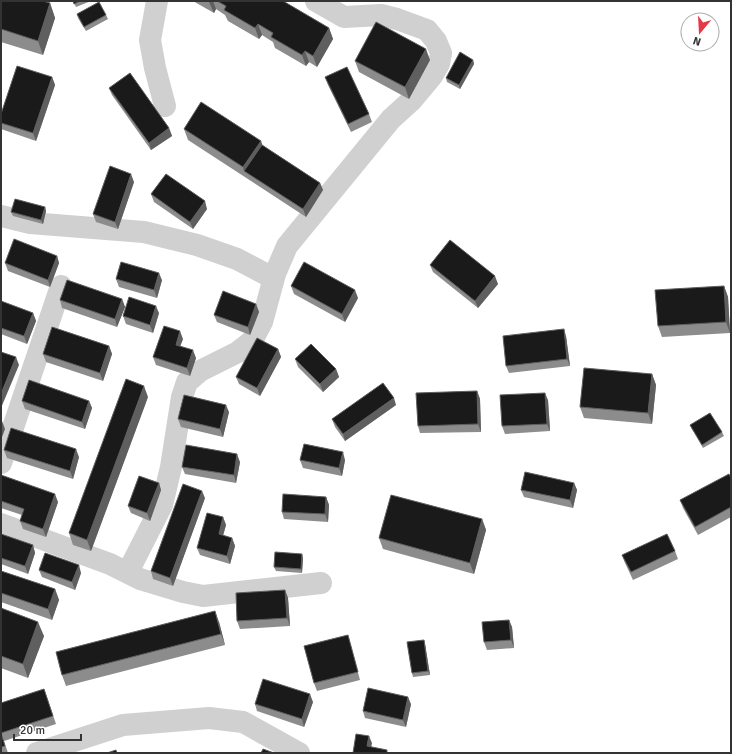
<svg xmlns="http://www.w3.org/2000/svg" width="732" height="754" font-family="Signika,sans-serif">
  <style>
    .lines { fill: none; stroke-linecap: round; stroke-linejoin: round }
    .minor { stroke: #d0d0d0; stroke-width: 22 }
    .wall { fill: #8c8c8c }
    .shaded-wall { fill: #5f5f5f }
    .building { fill: #1a1a1a; stroke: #5f5f5f }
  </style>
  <rect width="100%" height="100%" fill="#fff"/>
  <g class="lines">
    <g class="minor">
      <path d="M157,1L150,40L155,68L165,106"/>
      <path d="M1,216L30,223L144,232L197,245L237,259L273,278"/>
      <path d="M1,463L61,286"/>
      <path d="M1,524L110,564L140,579L183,592L203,596L321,583"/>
      <path d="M128,572L162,505L171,467L182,397L187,382L200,371L238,352L252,341L262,322L275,274L287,246L391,119L412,100L432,76L439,64L441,53L436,41L427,30L397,19L381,15L344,17L316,1"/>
      <path d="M37,753L123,725L209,718L243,722L299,753"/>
    </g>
  </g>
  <g class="wall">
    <path d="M1,1L50,3L55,18L43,55L1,42Z"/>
    <path d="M73,1H91L76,7Z"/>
    <path d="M193,1H283L329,28L333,39L317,67L309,62L306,66L275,48L273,42L262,35L259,39L228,21L225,15L216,9L214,13Z"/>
    <path d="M77,14L106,15L108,19L86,31L78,18Z"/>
    <path d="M430,60L409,99L359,72L355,61Z"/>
    <path d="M473,60L474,64L460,89L447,82L446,78Z"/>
    <path d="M52,77L55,85L36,141L1,129V114Z"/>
    <path d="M325,77L369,114L372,122L351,132L328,85Z"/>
    <path d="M109,88L169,128L172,136L151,150L112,95Z"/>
    <path d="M184,129L262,145L320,183L323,190L306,217L188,140Z"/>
    <path d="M134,182L118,229L96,222L93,214Z"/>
    <path d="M151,194L207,209L193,229L154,202Z"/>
    <path d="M45,207L46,211L43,224L13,216L11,212Z"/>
    <path d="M57,256L59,263L50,287L8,271L5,263Z"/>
    <path d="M430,265L498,284L478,308L433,272Z"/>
    <path d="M116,279L162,280L157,298L119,287Z"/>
    <path d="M291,286L358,298L345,322L294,294Z"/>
    <path d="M724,286L728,297L730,333L662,337L658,326Z"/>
    <path d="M122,299L125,307L117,327L62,308L60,300Z"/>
    <path d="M1,301L33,313L36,321L27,344L1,334Z"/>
    <path d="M256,304L259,312L250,335L217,322L214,315Z"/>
    <path d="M159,313L153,333L126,324L123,316Z"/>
    <path d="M566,336L570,366L509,373L506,366Z"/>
    <path d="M183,339L180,346L196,358L190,376L156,365L153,357Z"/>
    <path d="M109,346L112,354L103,381L46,362L43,354Z"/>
    <path d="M278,349L281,357L260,396L239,384L236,377Z"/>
    <path d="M295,359L336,369L339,377L323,392L298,367Z"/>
    <path d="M652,374L656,385L652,424L584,418L580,407Z"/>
    <path d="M477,391L480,399L481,432L420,433L418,426Z"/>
    <path d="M148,397L91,551L73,545L69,533Z"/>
    <path d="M548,400L550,431L505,434L502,426Z"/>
    <path d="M22,401H89L92,408L85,429L25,409Z"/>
    <path d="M396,405L345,441L335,427L332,419Z"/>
    <path d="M229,412L223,437L181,427L178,419Z"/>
    <path d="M690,425L722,432L724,436L703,448L692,429Z"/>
    <path d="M4,450L79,457L73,479L7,458Z"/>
    <path d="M300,460H345L342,476L303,468Z"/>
    <path d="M240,462L236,483L185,474L182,467Z"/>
    <path d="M1,475L58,502L46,537L23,529L20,521L22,515L1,508Z"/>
    <path d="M731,478V517L698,535L683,508L680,500Z"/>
    <path d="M159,483L161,490L150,521L131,513L128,506Z"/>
    <path d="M574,483L577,490L573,508L524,497L521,490Z"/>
    <path d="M326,497L329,505L328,522L284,519L282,512Z"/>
    <path d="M205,498L173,586L153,579L151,571Z"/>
    <path d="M223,517L226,525L223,536L232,538L235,546L230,564L200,555L197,548Z"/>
    <path d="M482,519L486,530L474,574L383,549L379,538Z"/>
    <path d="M1,534L33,545L35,553L28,574L1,564Z"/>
    <path d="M675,551L678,559L633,580L625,563L622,555Z"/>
    <path d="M303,558L302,573L276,571L274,567Z"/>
    <path d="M39,570L81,573L75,590L42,577Z"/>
    <path d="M1,571L55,589L59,600L52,620L1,602Z"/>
    <path d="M285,590L288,598L290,626L240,629L237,621Z"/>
    <path d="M1,608L44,636L28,678L1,668Z"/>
    <path d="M509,620L512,627L514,648L487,650L484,642Z"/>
    <path d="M219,622L225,645L66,686L62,675Z"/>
    <path d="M424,640L425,644L430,675L413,677L412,673Z"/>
    <path d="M350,643L360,680L317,691L314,683Z"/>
    <path d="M44,689L56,724L4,741L8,753H1V703Z"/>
    <path d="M313,702L304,727L257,711L255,704Z"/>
    <path d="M411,704L406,727L365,718L363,711Z"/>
  </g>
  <g class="shaded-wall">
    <path d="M210,1H213L216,9L214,13L209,2Z"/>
    <path d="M50,3L55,18L43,55L38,41Z"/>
    <path d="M258,24L262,35L259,39L255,28Z"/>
    <path d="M329,28L333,39L317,67L313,56Z"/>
    <path d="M426,49L430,60L409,99L405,87Z"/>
    <path d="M305,51L309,62L306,66L302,55Z"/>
    <path d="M473,60L474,64L460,89L459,85Z"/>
    <path d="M52,77L55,85L36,141L33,133Z"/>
    <path d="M169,128L172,136L151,150L149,143Z"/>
    <path d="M261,141L265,152L244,171L243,167Z"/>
    <path d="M131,174L134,182L118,229L115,222Z"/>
    <path d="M320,183L323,190L306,217L303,209Z"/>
    <path d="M205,201L207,209L193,229L190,222Z"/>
    <path d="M45,207L46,211L43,224L41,220Z"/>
    <path d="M57,256L59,263L50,287L48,280Z"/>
    <path d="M159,273L162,280L157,298L154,290Z"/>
    <path d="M495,276L498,284L478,308L475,301Z"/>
    <path d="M724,286L728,297L730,333L726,322Z"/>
    <path d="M355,290L358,298L345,322L342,314Z"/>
    <path d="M122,299L125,307L117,327L115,319Z"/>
    <path d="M256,304L259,312L250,335L248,327Z"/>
    <path d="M156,306L159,313L153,333L150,325Z"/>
    <path d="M33,313L36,321L27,344L24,336Z"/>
    <path d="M564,329L566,336L570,366L567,359Z"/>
    <path d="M180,331L183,339L178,352L176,345Z"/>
    <path d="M109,346L112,354L103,381L100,373Z"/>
    <path d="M278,349L281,357L260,396L257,388Z"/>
    <path d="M193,350L196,358L190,376L187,368Z"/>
    <path d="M16,357L19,365L1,408V394Z"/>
    <path d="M336,369L339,377L323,392L320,384Z"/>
    <path d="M652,374L656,385L652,424L648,413Z"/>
    <path d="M144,386L148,397L91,551L87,540Z"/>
    <path d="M477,391L480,399L481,432L478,424Z"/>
    <path d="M545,393L548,400L550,431L547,424Z"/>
    <path d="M394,398L396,405L345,441L343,434Z"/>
    <path d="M89,401L92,408L85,429L82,422Z"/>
    <path d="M226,405L229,412L223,437L220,429Z"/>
    <path d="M2,421L5,429L1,440V425Z"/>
    <path d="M76,449L79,457L73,479L70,471Z"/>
    <path d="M343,452L345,460L342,476L339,468Z"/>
    <path d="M237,454L240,462L236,483L234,475Z"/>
    <path d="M159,483L161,490L150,521L147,513Z"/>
    <path d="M574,483L577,490L573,508L570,500Z"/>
    <path d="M202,491L205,498L173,586L170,578Z"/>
    <path d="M55,494L58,502L46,537L43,529Z"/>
    <path d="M326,497L329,505L328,522L325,514Z"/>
    <path d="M223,517L226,525L221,542L219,534Z"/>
    <path d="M482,519L486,530L474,574L470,563Z"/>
    <path d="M232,538L235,546L230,564L227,556Z"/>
    <path d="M33,545L35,553L28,574L25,566Z"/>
    <path d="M302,554L303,558L302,573L301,569Z"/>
    <path d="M79,565L81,573L75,590L72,582Z"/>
    <path d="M55,589L59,600L52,620L48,609Z"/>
    <path d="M285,590L288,598L290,626L287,618Z"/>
    <path d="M215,611L219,622L225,645L221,634Z"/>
    <path d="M509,620L512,627L514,648L511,640Z"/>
    <path d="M38,622L44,636L28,678L23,664Z"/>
    <path d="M424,640L425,644L430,675L428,671Z"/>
    <path d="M310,694L313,702L304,727L302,719Z"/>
    <path d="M408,697L411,704L406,727L403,720Z"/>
    <path d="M369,736L372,743L370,753L367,746Z"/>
  </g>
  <g class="building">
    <path d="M1,1H43L50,3L38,41L1,29Z"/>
    <path d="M73,1H80L74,4Z"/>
    <path d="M217,1H283L329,28L313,56L305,51L302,55L271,37L273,33L258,24L255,28L224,10L226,6Z"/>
    <path d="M99,2L106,15L84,27L77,14Z"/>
    <path d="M376,22L426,49L405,87L355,61Z"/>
    <path d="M460,52L473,60L459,85L446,78Z"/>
    <path d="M17,66L52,77L33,133L1,123V114Z"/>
    <path d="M347,67L369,114L348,124L325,77Z"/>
    <path d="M130,73L169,128L149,143L109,88Z"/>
    <path d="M201,102L261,141L243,167L184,129Z"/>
    <path d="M262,145L320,183L303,209L244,171Z"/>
    <path d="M110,166L131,174L115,222L93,214Z"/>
    <path d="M166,174L205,201L190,222L151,194Z"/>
    <path d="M15,199L45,207L41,220L11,212Z"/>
    <path d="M14,239L57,256L48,280L5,263Z"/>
    <path d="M450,240L495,276L475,301L430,265Z"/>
    <path d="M121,262L159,273L154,290L116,279Z"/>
    <path d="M304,262L355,290L342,314L291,286Z"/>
    <path d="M67,280L122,299L115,319L60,300Z"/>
    <path d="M724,286L726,322L658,326L655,290Z"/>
    <path d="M223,291L256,304L248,327L214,315Z"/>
    <path d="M129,297L156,306L150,325L123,316Z"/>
    <path d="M1,301L33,313L24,336L1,328Z"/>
    <path d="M164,326L180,331L176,345L193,350L187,368L153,357Z"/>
    <path d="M52,327L109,346L100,373L43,354Z"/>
    <path d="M564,329L567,359L506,366L503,336Z"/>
    <path d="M257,338L278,349L257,388L236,377Z"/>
    <path d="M311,344L336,369L320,384L295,359Z"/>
    <path d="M1,352L16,357L1,394Z"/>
    <path d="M584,368L652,374L648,413L580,407Z"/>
    <path d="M126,379L144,386L87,540L69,533Z"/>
    <path d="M29,380L89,401L82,422L22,401Z"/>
    <path d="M383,383L394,398L343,434L332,419Z"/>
    <path d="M477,391L478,424L418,426L416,393Z"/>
    <path d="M545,393L547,424L502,426L500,395Z"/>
    <path d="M184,395L226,405L220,429L178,419Z"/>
    <path d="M710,413L722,432L702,445L690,425Z"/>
    <path d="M11,428L76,449L70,471L4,450Z"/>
    <path d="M304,444L343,452L339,468L300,460Z"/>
    <path d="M186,445L237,454L234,475L182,467Z"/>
    <path d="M525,472L574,483L570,500L521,490Z"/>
    <path d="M729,474L731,478V507L695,527L680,500Z"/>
    <path d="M1,475L55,494L43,529L20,521L24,509L1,501Z"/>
    <path d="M139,476L159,483L147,513L128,506Z"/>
    <path d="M183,484L202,491L170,578L151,571Z"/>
    <path d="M283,494L326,497L325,514L282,512Z"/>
    <path d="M391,495L482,519L470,563L379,538Z"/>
    <path d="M207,513L223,517L219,534L232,538L227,556L197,548Z"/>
    <path d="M1,534L33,545L25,566L1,558Z"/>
    <path d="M667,534L675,551L631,572L622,555Z"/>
    <path d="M275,552L302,554L301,569L274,567Z"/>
    <path d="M45,553L79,565L72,582L39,570Z"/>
    <path d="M1,571L55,589L48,609L1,593Z"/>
    <path d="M285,590L287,618L237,621L236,593Z"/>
    <path d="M1,608L38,622L23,664L1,656Z"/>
    <path d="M215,611L221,634L62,675L56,652Z"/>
    <path d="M509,620L511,640L484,642L482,622Z"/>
    <path d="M348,635L358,672L314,683L304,646Z"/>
    <path d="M424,640L428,671L412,673L407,642Z"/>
    <path d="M263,679L310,694L302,719L255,704Z"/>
    <path d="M368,688L408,697L403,720L363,711Z"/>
    <path d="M44,689L53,716L1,733L5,746L1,747V703Z"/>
    <path d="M356,734L369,736L367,746L387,750V753H353Z"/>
    <path d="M263,749L274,753H261Z"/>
    <path d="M116,750L117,753H107Z"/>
  </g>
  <rect width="732" height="754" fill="none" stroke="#333333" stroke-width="4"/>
  <g transform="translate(700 32) rotate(198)"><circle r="19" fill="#ffffff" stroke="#adadad"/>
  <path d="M0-3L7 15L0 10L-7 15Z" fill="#e63946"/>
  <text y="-6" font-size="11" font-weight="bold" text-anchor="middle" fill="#333333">N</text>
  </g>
  <path d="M14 734v6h67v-6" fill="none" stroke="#333333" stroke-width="2"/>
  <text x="20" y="734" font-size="12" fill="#333333" stroke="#ffffff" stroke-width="3" paint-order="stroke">20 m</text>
</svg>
